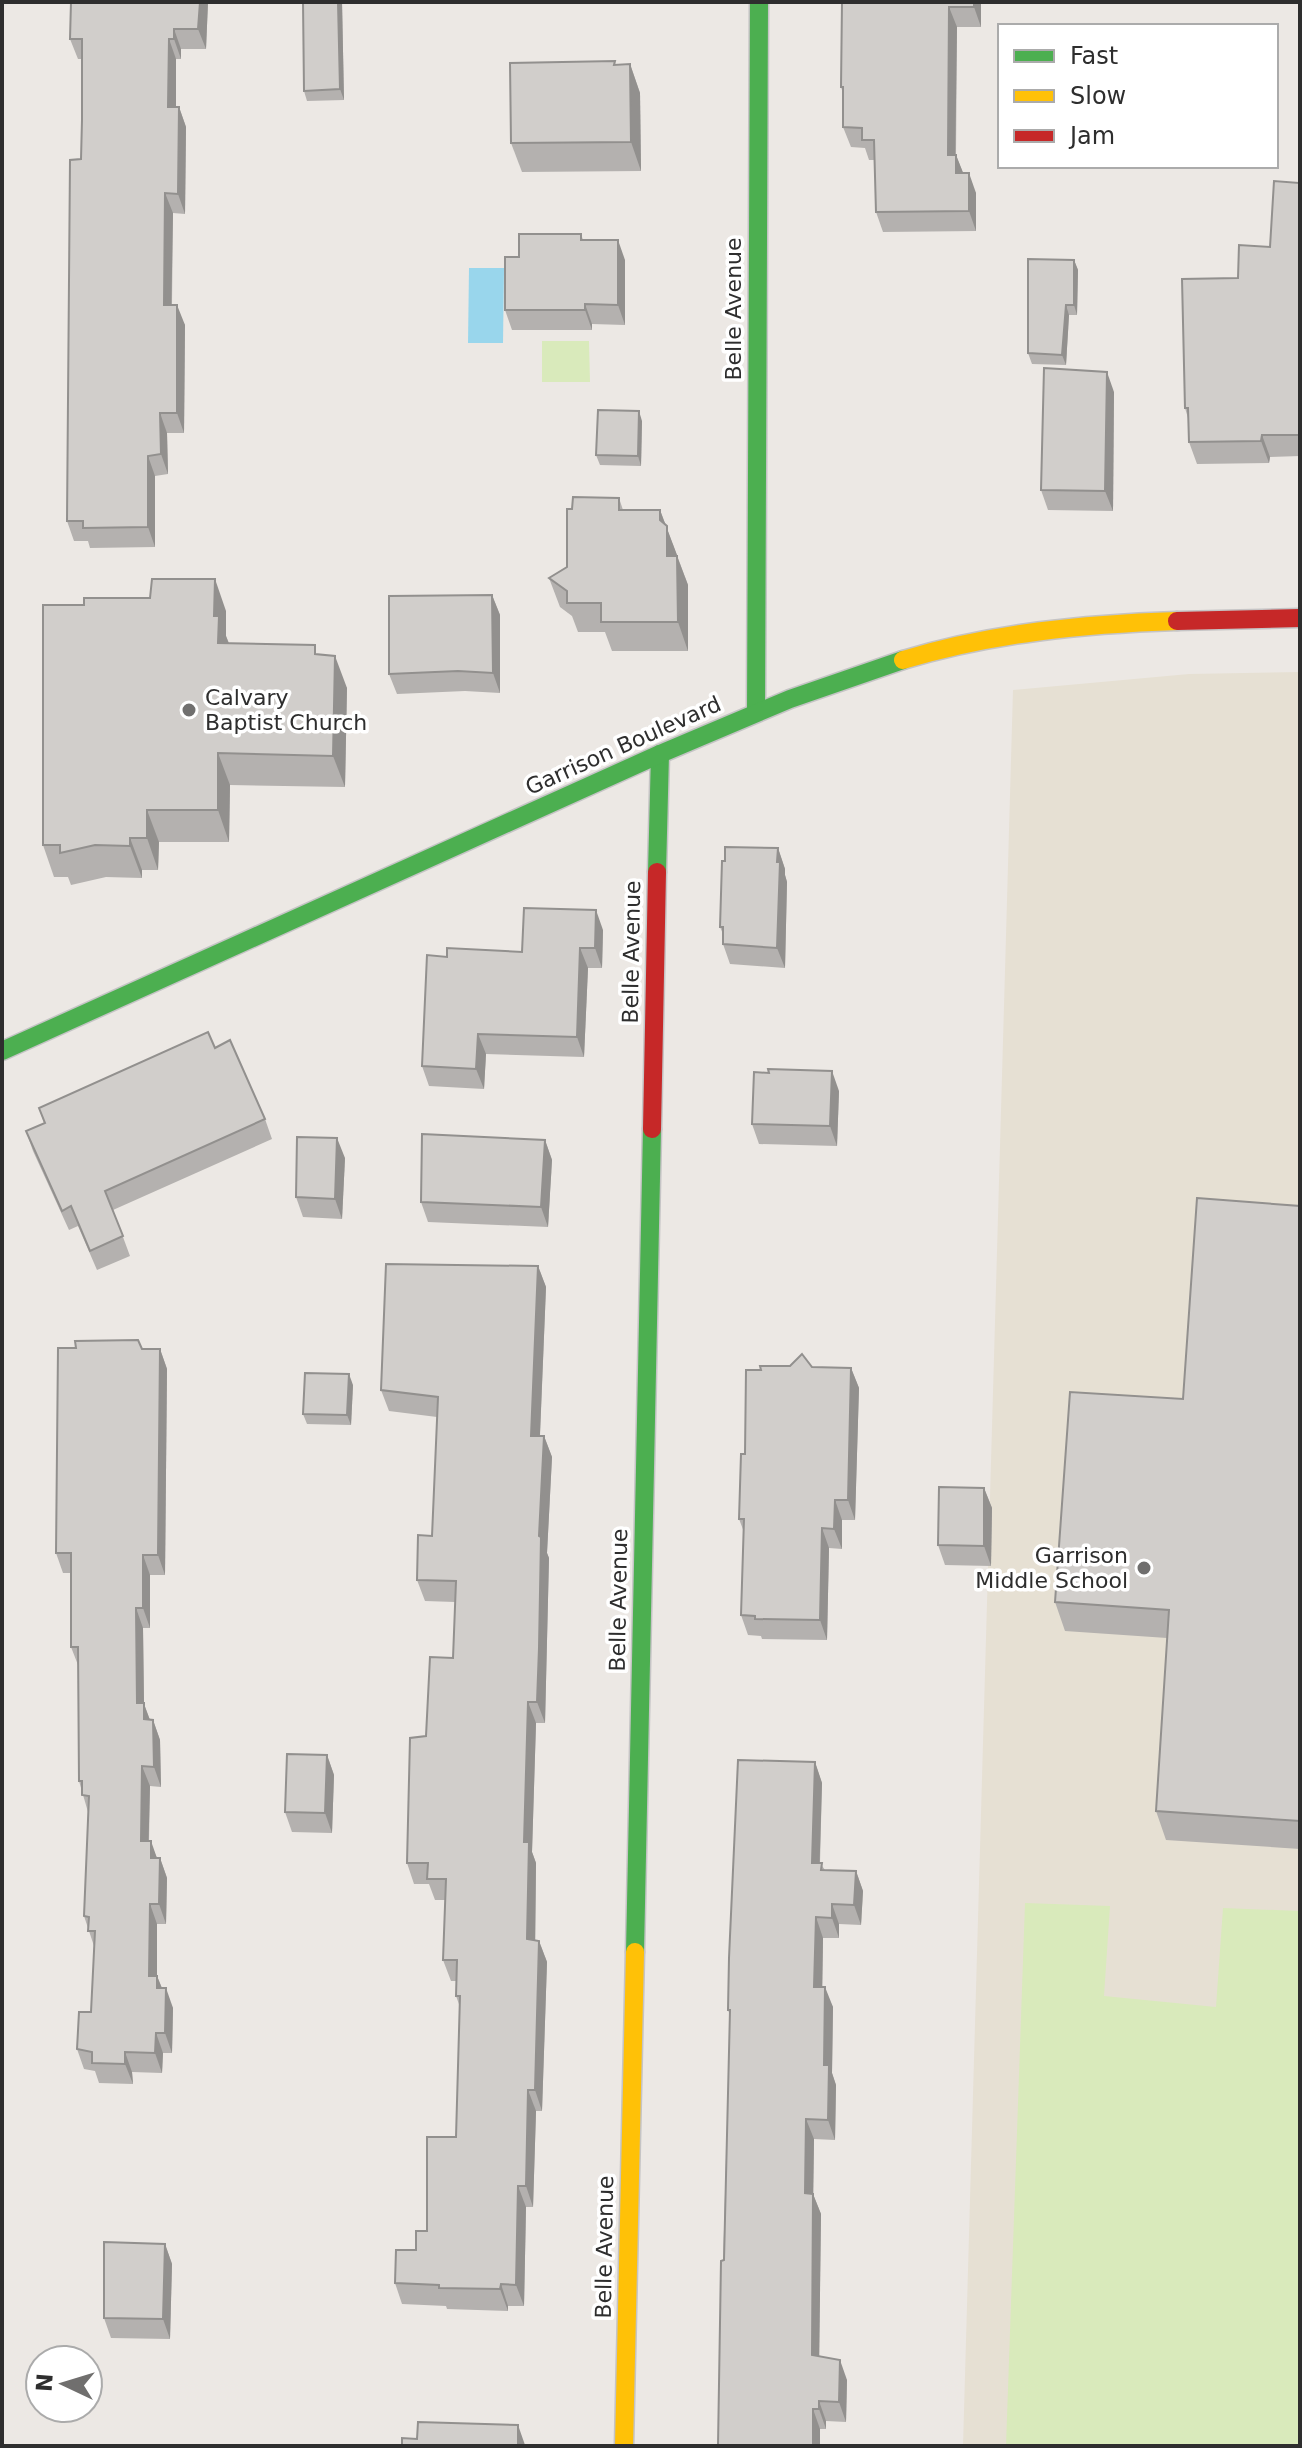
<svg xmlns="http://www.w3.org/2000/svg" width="1302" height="2448" font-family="'DejaVu Sans',sans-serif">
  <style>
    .education { fill: #e6e0d3 }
    .pitch { fill: #d9eabb }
    .water { fill: #99d6ec }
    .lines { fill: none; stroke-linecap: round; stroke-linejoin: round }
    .fast-casing { stroke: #c5c4c5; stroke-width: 21 }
    .slow-casing { stroke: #c5c4c5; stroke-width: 21 }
    .jam-casing { stroke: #c5c4c5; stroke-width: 21 }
    .fast { stroke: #4caf50; stroke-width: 18 }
    .slow { stroke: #ffc107; stroke-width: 18 }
    .jam { stroke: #c62828; stroke-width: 18 }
    .wall { fill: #b4b1af }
    .shaded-wall { fill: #92908e }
    .building { fill: #d1cecb; stroke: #92908e; stroke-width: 2 }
    .poi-dot { fill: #706f6e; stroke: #fff; stroke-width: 3 }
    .labels { text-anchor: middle; stroke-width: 7; stroke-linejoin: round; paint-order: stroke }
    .street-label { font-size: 22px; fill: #2e2e2e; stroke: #fff }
    .poi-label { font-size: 22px; fill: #2e2e2e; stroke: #fff; text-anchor: start }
  </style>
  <rect width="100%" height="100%" fill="#ece8e4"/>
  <path class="education" d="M1300,672V2446H963L1013,690L1189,674Z"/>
  <g class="pitch">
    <path d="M542,341H589L590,382H542Z"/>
    <path d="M1025,1903L1110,1906L1104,1996L1216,2007L1223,1908L1300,1911V2446H1006Z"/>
  </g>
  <path class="water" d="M469,268H504L503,343H468Z"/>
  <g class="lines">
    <g class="fast-casing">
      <g id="fast">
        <path d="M756,712L759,2"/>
        <path d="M657,872L660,754"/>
        <path d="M2,1051L660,754L790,699L903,660"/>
        <path d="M635,1952L652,1129"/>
      </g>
    </g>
    <g class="slow-casing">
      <g id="slow">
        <path d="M903,660C992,633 1084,624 1177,621"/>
        <path d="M624,2446L635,1952"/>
      </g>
    </g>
    <g class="jam-casing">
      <g id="jam">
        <path d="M1177,621L1300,618"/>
        <path d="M652,1129L657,872"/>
      </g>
    </g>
    <use href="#fast" class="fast"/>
    <use href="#slow" class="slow"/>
    <use href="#jam" class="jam"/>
  </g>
  <g class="wall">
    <path d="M208,2L206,49H181V59H176V107H179L186,127L185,214L173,213L172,305L185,325L184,433H167L168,474L155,476V547L90,548L88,541H74L67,521L81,159L82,59H78L70,39Z"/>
    <path d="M303,2H342L344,100L307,101L304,91Z"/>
    <path d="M842,2H981V27H957L956,155L963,173L976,193V231L883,232L876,212L875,160H869L865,148L851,147L843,127V93L841,87Z"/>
    <path d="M630,64L640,93L641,171L522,172L511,143L616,65Z"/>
    <path d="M1300,173V456L1270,457L1269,463L1197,464L1189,442L1188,418L1185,408L1238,278L1270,247L1299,183Z"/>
    <path d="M581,234L583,240L625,260V325L592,324V330H512L505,310L519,257Z"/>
    <path d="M1074,260L1078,270L1077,315H1069L1066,365L1032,364L1028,353Z"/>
    <path d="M1114,392L1113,511L1048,510L1041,490Z"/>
    <path d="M642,421L641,466L600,465L596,455Z"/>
    <path d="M619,498L623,510H660L688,585V651H612L605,632H578L572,616L560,607L549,578L567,567L572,509Z"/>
    <path d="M492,595L500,615V693L465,691L397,694L389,674Z"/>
    <path d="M226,611V636L229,643L318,655L347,688L345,787L230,785L229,842H159L158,870H142V878L106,877L71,885L68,877H54L43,845Z"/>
    <path d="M778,848L785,869V875L787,882L785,968L730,964L723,944V934L720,927L725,861Z"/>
    <path d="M603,930L602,968H588L584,1057L486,1054L484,1089L429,1086L422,1066L447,957L522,952Z"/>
    <path d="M215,1048L265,1119L272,1139L113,1210L130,1256L97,1270L78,1226L69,1230L33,1151L26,1131L44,1123L39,1108Z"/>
    <path d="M839,1091L837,1146L759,1144L752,1124Z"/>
    <path d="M545,1140L552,1160L548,1227L428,1222L421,1202Z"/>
    <path d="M345,1158L342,1219L303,1217L296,1197Z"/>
    <path d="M1300,1206V1849L1166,1840L1156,1811L1167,1638L1065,1631L1055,1602L1183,1399Z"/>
    <path d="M538,1266L546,1287L540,1436H544L552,1457L547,1553L549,1558L545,1723H536L532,1852L536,1863L535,1940L539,1941L547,1962L542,2111H536L533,2207H526L524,2306H508V2311L447,2309L446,2306L402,2304L395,2283L416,2250L427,2231L456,2137L460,2007L456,1996V1981H451L443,1960L445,1900H435L429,1884H414L407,1863L426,1736L453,1658L455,1602L425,1601L417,1580L432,1536L437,1417L389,1411L381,1390Z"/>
    <path d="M142,1349H160L167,1369L165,1575H150V1628H143L144,1704L150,1720H153L160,1740L161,1787L150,1786L149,1841L157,1858H160L167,1878L166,1924H157V1976L162,1988L173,2008L172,2053H163L162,2073L132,2072L133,2084L99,2083L95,2071L84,2069L77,2049L91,2012L94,1946L84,1916L88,1812L79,1781L78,1665L71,1647V1573H63L56,1553Z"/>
    <path d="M812,1367L851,1368L859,1388L855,1520H842V1549L829,1548L827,1640L762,1639L761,1636L748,1635L741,1615L744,1532L739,1519L745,1454L761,1370Z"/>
    <path d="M353,1385L351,1425L307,1424L303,1414Z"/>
    <path d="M984,1488L992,1508L991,1566L945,1565L938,1545Z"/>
    <path d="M327,1755L334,1775L332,1833L292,1832L285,1812Z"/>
    <path d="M815,1762L822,1783L820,1863L825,1870L856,1871L863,1891L861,1925L839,1924V1938H823L822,1987L833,2007L832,2073L836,2085L835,2140L814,2139L813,2194L821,2214L819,2357L847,2380L846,2422L826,2421V2429H820V2446H718L730,2015L728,2010Z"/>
    <path d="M165,2244L172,2264L170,2339L111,2338L104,2318Z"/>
  </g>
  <g class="shaded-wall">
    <path d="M200,2H208L206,49L198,29Z"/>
    <path d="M338,2H342L344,100L340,89Z"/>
    <path d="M974,2H981V27L974,7Z"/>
    <path d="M949,7L957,27L955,175L948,155Z"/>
    <path d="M174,29L181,49V59L174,39Z"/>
    <path d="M169,39L176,59V127L168,107Z"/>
    <path d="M630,64L640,93L641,171L631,142Z"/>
    <path d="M179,107L186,127L185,214L178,194Z"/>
    <path d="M956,155L964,175L956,173Z"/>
    <path d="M969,173L976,193V231L969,211Z"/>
    <path d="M165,193L173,213L171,325L164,305Z"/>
    <path d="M618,240L625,260V325L618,305Z"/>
    <path d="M1074,260L1078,270L1077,315L1074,305Z"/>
    <path d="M585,304L592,324V330L585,310Z"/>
    <path d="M177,305L185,325L184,433L177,413Z"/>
    <path d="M1066,305L1069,315L1066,365L1062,355Z"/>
    <path d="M1107,372L1114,392L1113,511L1105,491Z"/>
    <path d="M639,411L642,421L641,466L638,456Z"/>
    <path d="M160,413L167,433L168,474L161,454Z"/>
    <path d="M1262,435L1270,457L1269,463L1261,441Z"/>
    <path d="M148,456L155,476V547L148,527Z"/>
    <path d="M660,510L677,555L678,585L667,556L660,520Z"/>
    <path d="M677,556L688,585V651L678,622Z"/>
    <path d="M215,579L226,611V636L230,647L218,643L214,616Z"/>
    <path d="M492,595L500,615V693L493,673Z"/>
    <path d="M335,656L347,688L345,787L333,756Z"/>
    <path d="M218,753L230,785L229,842L218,810Z"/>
    <path d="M147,810L159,842L158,870L147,838Z"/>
    <path d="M130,838L142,870V878L130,846Z"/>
    <path d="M778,848L785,869V875L787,882L785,968L777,948Z"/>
    <path d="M596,910L603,930L602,968L595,948Z"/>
    <path d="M580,948L588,968L584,1057L577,1037Z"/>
    <path d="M478,1034L486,1054L484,1089L476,1069Z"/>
    <path d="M832,1071L839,1091L837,1146L830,1126Z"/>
    <path d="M337,1138L345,1158L342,1219L335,1199Z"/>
    <path d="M545,1140L552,1160L548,1227L541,1207Z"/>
    <path d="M538,1266L546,1287L539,1457L531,1436Z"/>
    <path d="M160,1349L167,1369L165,1575L158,1555Z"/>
    <path d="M851,1368L859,1388L855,1520L848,1500Z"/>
    <path d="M349,1374L353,1385L351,1425L347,1415Z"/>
    <path d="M544,1436L552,1457L547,1553L549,1558L545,1723L537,1702L539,1536Z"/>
    <path d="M984,1488L992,1508L991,1566L984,1546Z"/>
    <path d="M835,1500L842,1520V1549L834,1529Z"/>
    <path d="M822,1528L829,1548L827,1640L820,1620Z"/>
    <path d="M143,1555L150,1575V1628L143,1608Z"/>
    <path d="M136,1608L143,1628L144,1704L151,1723V1739L137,1703Z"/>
    <path d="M528,1702L536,1723L532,1852L536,1863L535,1960L527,1939L524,1842Z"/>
    <path d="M153,1720L160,1740L161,1787L154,1767Z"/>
    <path d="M327,1755L334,1775L332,1833L325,1813Z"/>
    <path d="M815,1762L822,1783L819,1883L812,1863Z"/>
    <path d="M142,1766L150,1786L148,1861L141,1841Z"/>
    <path d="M151,1841L158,1861L151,1858Z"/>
    <path d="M160,1858L167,1878L166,1924L159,1904Z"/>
    <path d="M856,1871L863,1891L861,1925L854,1905Z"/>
    <path d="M150,1904L157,1924V1988V1976L165,1996L164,2008L149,1976Z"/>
    <path d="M832,1904L839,1924V1938L832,1918Z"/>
    <path d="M816,1917L823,1938L822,2007L814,1987Z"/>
    <path d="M539,1941L547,1962L542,2111L535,2090Z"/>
    <path d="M825,1987L833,2007L832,2073L836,2085L835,2140L828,2120L824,2065Z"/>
    <path d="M166,1988L173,2008L172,2053L165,2033Z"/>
    <path d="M156,2033L163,2053L162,2073L155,2053Z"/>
    <path d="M125,2052L132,2072L133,2084L125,2064Z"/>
    <path d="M528,2090L536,2111L533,2207L526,2186Z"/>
    <path d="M806,2119L814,2139L813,2213L805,2193Z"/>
    <path d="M518,2186L526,2207L524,2306L516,2285Z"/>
    <path d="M813,2194L821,2214L819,2375L812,2355Z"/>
    <path d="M165,2244L172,2264L170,2339L163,2319Z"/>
    <path d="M501,2284L508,2306V2311L500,2289Z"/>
    <path d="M840,2360L847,2380L846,2422L839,2402Z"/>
    <path d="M819,2401L826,2421V2429L819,2409Z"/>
    <path d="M813,2409L820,2429V2446H813Z"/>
    <path d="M518,2425L525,2445V2446H518Z"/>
  </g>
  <g class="building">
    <path d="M71,2H200L198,29H174V39H169L168,107H179L178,194L165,193L164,305H177V413H160L161,454L148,456V527L83,528V521H67L70,160L81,159L82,120V39H70Z"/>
    <path d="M303,2H338L340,89L304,91Z"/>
    <path d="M842,2H974V7H949L948,155H956V173H969V211L876,212L874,140H862V128L843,127V87H841Z"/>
    <path d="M615,61L614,65L630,64L631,142L511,143L510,63Z"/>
    <path d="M1300,173V435H1262L1261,441L1189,442L1188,408H1185L1182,279L1238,278L1239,245L1270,247L1274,181L1299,183Z"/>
    <path d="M519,234H581V240H618V305L585,304V310H505V257H519Z"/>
    <path d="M1028,259L1074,260V305H1066L1062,355L1028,353Z"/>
    <path d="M1044,368L1107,372L1105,491L1041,490Z"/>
    <path d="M598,410L639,411L638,456L596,455Z"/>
    <path d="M573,497L619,498V510H660V520L667,526V556H677L678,622H601V603H567V591L549,578L567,567V509H572Z"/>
    <path d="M152,579H215L214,616H219L218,643L315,645V654L335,656L333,756L218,753V810H147V838H130V846L95,845L60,853V845H43V605H84V598H150Z"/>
    <path d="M492,595L493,673L458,671L389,674V596Z"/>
    <path d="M725,847L778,848L777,862H780L777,948L723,944V927H720L722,861H725Z"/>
    <path d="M524,908L596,910L595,948H580L577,1037L478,1034L476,1069L422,1066L427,955L447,957V948L522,952Z"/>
    <path d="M208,1032L215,1048L230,1040L265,1119L105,1191L123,1236L90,1251L71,1206L62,1211L26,1131L45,1123L39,1108Z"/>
    <path d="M768,1069L832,1071L830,1126L752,1124L754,1072L769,1073Z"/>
    <path d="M422,1134L545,1140L541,1207L421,1202Z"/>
    <path d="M297,1137L337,1138L335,1199L296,1197Z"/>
    <path d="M1197,1198L1300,1206V1821L1156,1811L1169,1610L1055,1602L1070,1392L1183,1399Z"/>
    <path d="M386,1264L538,1266L531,1436H544L539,1536L541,1537L539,1648L537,1702H528L524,1842H529L527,1939L539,1941L535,2090H528L526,2186H518L516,2285L501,2284L500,2289L439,2288V2285L395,2283L396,2250H416V2231H427V2137H456L460,1996H456L457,1960H443L446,1879H427L428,1863H407L410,1738L426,1736L430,1657L453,1658L456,1581L417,1580L418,1535L432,1536L438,1397L381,1390Z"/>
    <path d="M138,1340L142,1349H160L158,1555H143V1608H136L137,1703H144V1719L153,1720L154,1767L142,1766L141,1841H151V1858H160L159,1904H150L149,1976H157V1988H166L165,2033H156L155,2053L125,2052V2064L92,2063V2052L77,2049L79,2012H91L95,1931H88L89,1917L84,1916L89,1796L82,1795V1781H79L78,1647H71V1553H56L58,1348H76L75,1341Z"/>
    <path d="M802,1354L812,1367L851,1368L848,1500H835L834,1529L822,1528L820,1620L755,1619V1616L741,1615L744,1519H739L741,1454H745L746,1370H761L760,1366H790Z"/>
    <path d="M305,1373L349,1374L347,1415L303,1414Z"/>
    <path d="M939,1487L984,1488V1546L938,1545Z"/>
    <path d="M287,1754L327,1755L325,1813L285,1812Z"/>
    <path d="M738,1760L815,1762L812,1863H822L821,1870L856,1871L854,1905L832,1904V1918L816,1917L814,1987H825L824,2065H829L828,2120L806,2119L805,2193L813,2194L812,2355L840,2360L839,2402L819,2401V2409H813V2446H718L721,2261L724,2260L730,2010H728L729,1958Z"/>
    <path d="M104,2242L165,2244L163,2319L104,2318Z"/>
    <path d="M418,2422L518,2425V2446H402V2438L417,2439Z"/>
  </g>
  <g class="poi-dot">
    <circle cx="189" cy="710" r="8"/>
    <circle cx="1144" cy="1568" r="8"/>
  </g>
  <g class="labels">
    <g class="street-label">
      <text transform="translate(733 309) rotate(-90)" y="8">Belle Avenue</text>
      <text transform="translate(623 745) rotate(-24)" y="8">Garrison Boulevard</text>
      <text transform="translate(631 952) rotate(-89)" y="8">Belle Avenue</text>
      <text transform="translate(618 1600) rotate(-89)" y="8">Belle Avenue</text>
      <text transform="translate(604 2247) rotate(-89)" y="8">Belle Avenue</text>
    </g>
    <g class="poi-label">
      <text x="205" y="705">Calvary<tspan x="205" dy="25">Baptist Church</tspan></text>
      <text x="1128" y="1563" text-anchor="end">Garrison<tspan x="1128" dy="25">Middle School</tspan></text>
    </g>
  </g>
  <rect width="1302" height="2448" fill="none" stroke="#2e2e2e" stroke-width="8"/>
  <rect x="998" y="24" width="280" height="144" fill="#ffffff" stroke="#ababab" stroke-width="2"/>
  <rect x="1014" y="50" width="40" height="12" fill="#4caf50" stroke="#ababab" stroke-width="2"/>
  <text x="1070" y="64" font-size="24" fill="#2e2e2e">Fast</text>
  <rect x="1014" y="90" width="40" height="12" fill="#ffc107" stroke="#ababab" stroke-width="2"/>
  <text x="1070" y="104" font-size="24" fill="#2e2e2e">Slow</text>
  <rect x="1014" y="130" width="40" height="12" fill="#c62828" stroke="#ababab" stroke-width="2"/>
  <text x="1070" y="144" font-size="24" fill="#2e2e2e">Jam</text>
  <g transform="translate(64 2384) rotate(274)"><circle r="38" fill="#ffffff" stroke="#ababab" stroke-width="2"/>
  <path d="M0-6L14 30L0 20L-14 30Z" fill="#706f6e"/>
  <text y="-12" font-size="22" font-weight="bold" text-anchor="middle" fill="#2e2e2e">N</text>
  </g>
</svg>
